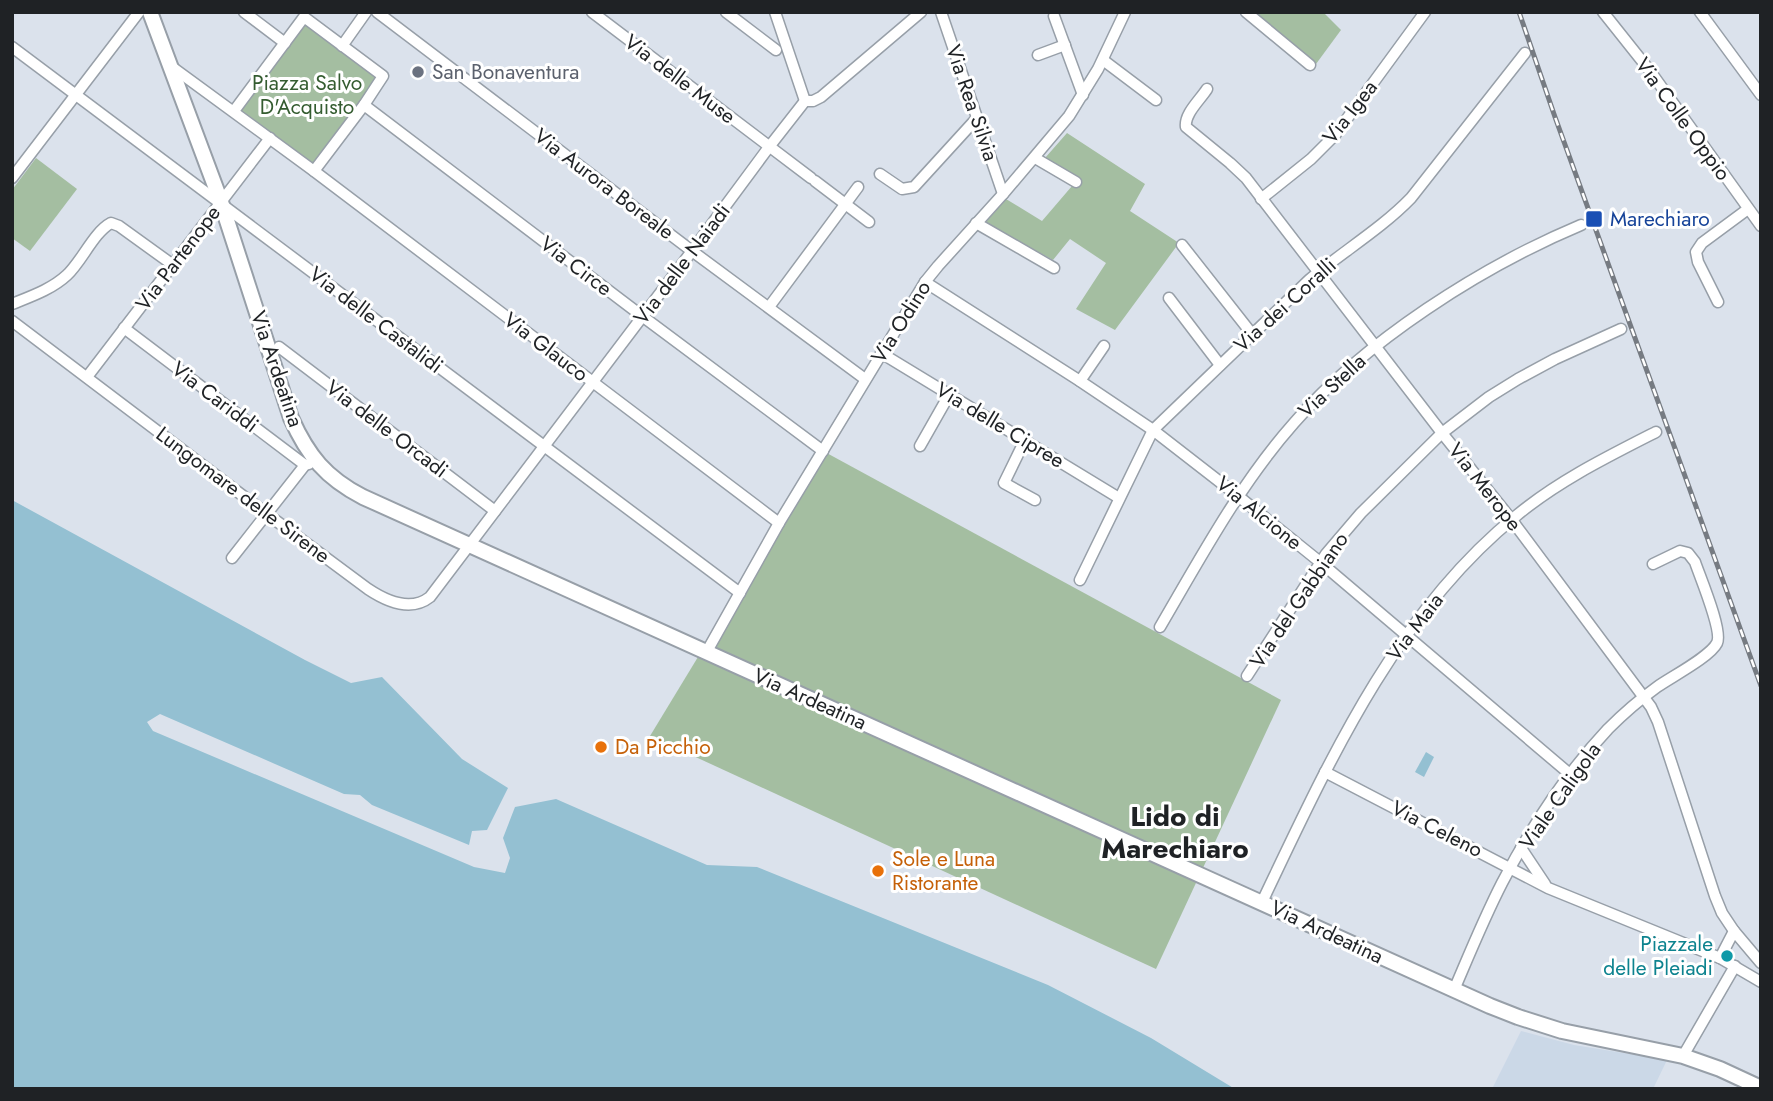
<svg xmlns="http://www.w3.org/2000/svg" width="1773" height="1101" font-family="Jost,sans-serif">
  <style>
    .built { fill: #cbd8e7 }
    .green { fill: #a4bea1 }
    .water { fill: #94c0d2 }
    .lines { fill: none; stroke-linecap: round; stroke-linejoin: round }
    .minor-casing { stroke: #979fa8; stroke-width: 13 }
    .secondary-casing { stroke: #979fa8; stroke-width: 18 }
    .minor { stroke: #fff; stroke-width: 10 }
    .secondary { stroke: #fff; stroke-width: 14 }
    .rail-casing { stroke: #767b82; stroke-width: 5 }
    .rail { stroke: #fff; stroke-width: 2.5; stroke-dasharray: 8; stroke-linecap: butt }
    .worship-dot { fill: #6b7280; stroke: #fff; stroke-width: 2.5 }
    .transit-dot { fill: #1a4fb4; stroke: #fff; stroke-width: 2.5 }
    .food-dot { fill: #e8710a; stroke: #fff; stroke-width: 2.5 }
    .culture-dot { fill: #0f9aa8; stroke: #fff; stroke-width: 2.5 }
    .labels { text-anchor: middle; stroke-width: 6; stroke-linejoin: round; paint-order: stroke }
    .worship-label { font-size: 21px; fill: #5b616d; stroke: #fff; text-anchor: start }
    .street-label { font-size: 21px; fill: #1f2225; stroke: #fff }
    .park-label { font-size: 21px; fill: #345c30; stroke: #fff }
    .transit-label { font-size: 21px; fill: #164399; stroke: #fff; text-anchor: start }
    .food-label { font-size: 21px; fill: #c56008; stroke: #fff; text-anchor: start }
    .culture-label { font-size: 21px; fill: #0d838f; stroke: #fff; text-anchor: end }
    .district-label { font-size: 28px; font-weight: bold; fill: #1f2225; stroke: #fff }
  </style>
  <rect width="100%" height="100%" fill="#dbe2ec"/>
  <path class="built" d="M1521,1031L1574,1045L1667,1060L1653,1089H1492Z"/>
  <g class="green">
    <path d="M1254,12H1323L1341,30L1316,64Z"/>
    <path d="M304,17L383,76L314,171L234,111Z"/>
    <path d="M1067,133L1145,184L1130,211L1179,243L1115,330L1076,309L1106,263L1070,239L1053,260L985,223L1006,199L1042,221L1078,179L1045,158Z"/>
    <path d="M36,158L77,189L30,251L12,238V190Z"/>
    <path d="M823,451L1281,700L1156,969L650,736Z"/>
  </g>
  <g class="water">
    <path d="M12,500L305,660L351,683L382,677L462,759L508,788L487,830L472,831L469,845L372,805L360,795L344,794L160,714L147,722L153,731L474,867L505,873L510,858L503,838L515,807L556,799L707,865L757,867L1048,985L1151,1038L1235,1089H12Z"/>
    <path d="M1426,752L1434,757L1424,777L1415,772Z"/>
  </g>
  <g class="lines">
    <g class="minor-casing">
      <g id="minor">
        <path d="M244,12L285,43"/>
        <path d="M377,12L692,251L865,379"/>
        <path d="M592,12L811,178"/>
        <path d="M726,12L776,50"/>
        <path d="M775,12L805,101"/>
        <path d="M941,12L1003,194"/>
        <path d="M1246,12L1310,65"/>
        <path d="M1603,12L1650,71L1761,226"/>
        <path d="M1700,12L1761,95"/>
        <path d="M1054,16L1083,95"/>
        <path d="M342,46L366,12"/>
        <path d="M12,47L740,593"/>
        <path d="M1038,55L1065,45"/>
        <path d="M1103,60L1156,100"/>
        <path d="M172,67L314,171L364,105L383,76L304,17L234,111"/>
        <path d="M1207,89C1200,100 1184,114 1186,127L1230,163L1246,178L1442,433L1511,519L1651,707L1658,722L1715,896L1722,913L1734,931"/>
        <path d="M364,105L642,316L823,451"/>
        <path d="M1035,158L1076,182"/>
        <path d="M314,171L779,523"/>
        <path d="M880,174L902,189L914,187L977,118"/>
        <path d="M12,178L139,12"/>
        <path d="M815,181L869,222"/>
        <path d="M1261,199L1311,159L1335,135L1425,12"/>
        <path d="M976,223L1054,268"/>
        <path d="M1182,245L1252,334"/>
        <path d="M925,282L1080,381L1153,430L1238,496L1320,562L1571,775"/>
        <path d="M1169,298L1220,365"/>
        <path d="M1718,302L1698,262L1696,252L1702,243L1748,209"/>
        <path d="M12,304C32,296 52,289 67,275C82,261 94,232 111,223L119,226L173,265"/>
        <path d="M769,307L858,187"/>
        <path d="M12,321L267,514L368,589C386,601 411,612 430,597L692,251L769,147L805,101H813L821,97L921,12"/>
        <path d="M124,328L305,465"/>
        <path d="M279,347L495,511"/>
        <path d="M881,353L1119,498"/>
        <path d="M87,377L270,138"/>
        <path d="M1080,381L1104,346"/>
        <path d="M1025,440L1004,483L1035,500"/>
        <path d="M920,446L949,395"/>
        <path d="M232,558L305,465L309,464"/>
        <path d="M1080,580L1153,430L1309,280C1342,252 1381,229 1411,198L1525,53"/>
        <path d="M1160,627C1201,557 1240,484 1294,423C1365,341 1481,267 1581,225"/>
        <path d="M706,653L779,523L925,282L938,266L1003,194L1069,116L1098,69L1125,12"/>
        <path d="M1247,676L1326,554L1361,513L1442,433L1489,397L1518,379L1555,359L1621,329"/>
        <path d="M1325,772L1548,888L1720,958L1761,982"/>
        <path d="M1521,848L1545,884"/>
        <path d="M1262,902C1328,764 1394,615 1516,516C1558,481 1607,457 1656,432"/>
        <path d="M1720,958L1734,931L1761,963"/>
        <path d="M1454,990C1469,955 1484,918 1502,883C1530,829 1566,774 1608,729C1623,714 1639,700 1657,687C1671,677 1710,657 1717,643C1723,631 1700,577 1695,562L1688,553L1680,551L1653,564"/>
        <path d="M1683,1056L1735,966"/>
      </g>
    </g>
    <g class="secondary-casing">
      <path id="secondary" d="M150,12L221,202L291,418C308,456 326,478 363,497L1490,1006L1518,1017L1562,1031L1683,1056L1720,1069L1761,1088"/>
    </g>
    <use href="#minor" class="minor"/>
    <use href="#secondary" class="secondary"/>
    <g class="rail-casing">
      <path id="rail" d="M1519,12L1555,117L1761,686"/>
    </g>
    <use href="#rail" class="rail"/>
  </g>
  <circle class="worship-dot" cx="418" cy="72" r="7"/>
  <rect class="transit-dot" x="1585" y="210" width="18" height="18" rx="3.5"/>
  <g class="food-dot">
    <circle cx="601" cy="747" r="7"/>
    <circle cx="878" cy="871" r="7"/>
  </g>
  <circle class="culture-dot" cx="1727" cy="956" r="7"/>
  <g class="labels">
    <g class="worship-label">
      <text x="432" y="79">San Bonaventura</text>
    </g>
    <g class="street-label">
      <text transform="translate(680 79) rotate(37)" y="7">Via delle Muse</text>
      <text transform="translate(972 103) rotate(71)" y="7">Via Rea Silvia</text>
      <text transform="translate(1350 112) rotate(-52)" y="7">Via Igea</text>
      <text transform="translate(1683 119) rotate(54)" y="7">Via Colle Oppio</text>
      <text transform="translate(604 184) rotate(37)" y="7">Via Aurora Boreale</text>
      <text transform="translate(178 258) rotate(-53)" y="7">Via Partenope</text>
      <text transform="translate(682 264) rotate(-53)" y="7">Via delle Naiadi</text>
      <text transform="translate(576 266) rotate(37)" y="7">Via Circe</text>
      <text transform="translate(1285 305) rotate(-42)" y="7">Via dei Coralli</text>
      <text transform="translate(376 320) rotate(37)" y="7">Via delle Castalidi</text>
      <text transform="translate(901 322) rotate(-58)" y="7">Via Odino</text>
      <text transform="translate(546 347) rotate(37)" y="7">Via Glauco</text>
      <text transform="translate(277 369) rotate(71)" y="7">Via Ardeatina</text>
      <text transform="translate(1332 386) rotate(-43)" y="7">Via Stella</text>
      <text transform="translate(215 397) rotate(37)" y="7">Via Cariddi</text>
      <text transform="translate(1000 425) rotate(31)" y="7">Via delle Cipree</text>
      <text transform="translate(387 429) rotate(37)" y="7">Via delle Orcadi</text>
      <text transform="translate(1485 487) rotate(52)" y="7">Via Merope</text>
      <text transform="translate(243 495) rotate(37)" y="7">Lungomare delle Sirene</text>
      <text transform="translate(1259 513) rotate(39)" y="7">Via Alcione</text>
      <text transform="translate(1299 600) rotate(-56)" y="7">Via del Gabbiano</text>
      <text transform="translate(1415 627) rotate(-53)" y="7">Via Maia</text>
      <text transform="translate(810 699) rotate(24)" y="7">Via Ardeatina</text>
      <text transform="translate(1560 796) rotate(-55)" y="7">Viale Caligola</text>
      <text transform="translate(1437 829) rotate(27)" y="7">Via Celeno</text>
      <text transform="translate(1327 932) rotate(25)" y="7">Via Ardeatina</text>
    </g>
    <g class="park-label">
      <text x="307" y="90">Piazza Salvo<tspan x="307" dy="24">D'Acquisto</tspan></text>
    </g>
    <g class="transit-label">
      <text x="1610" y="226">Marechiaro</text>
    </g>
    <g class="food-label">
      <text x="615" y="754">Da Picchio</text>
      <text x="892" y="866">Sole e Luna<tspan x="892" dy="24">Ristorante</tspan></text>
    </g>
    <g class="culture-label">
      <text x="1713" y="951">Piazzale<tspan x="1713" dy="24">delle Pleiadi</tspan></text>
    </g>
    <g class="district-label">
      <text x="1175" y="826">Lido di<tspan x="1175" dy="32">Marechiaro</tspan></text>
    </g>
  </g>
  <rect width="1773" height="1101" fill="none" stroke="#1f2225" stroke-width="28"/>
</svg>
